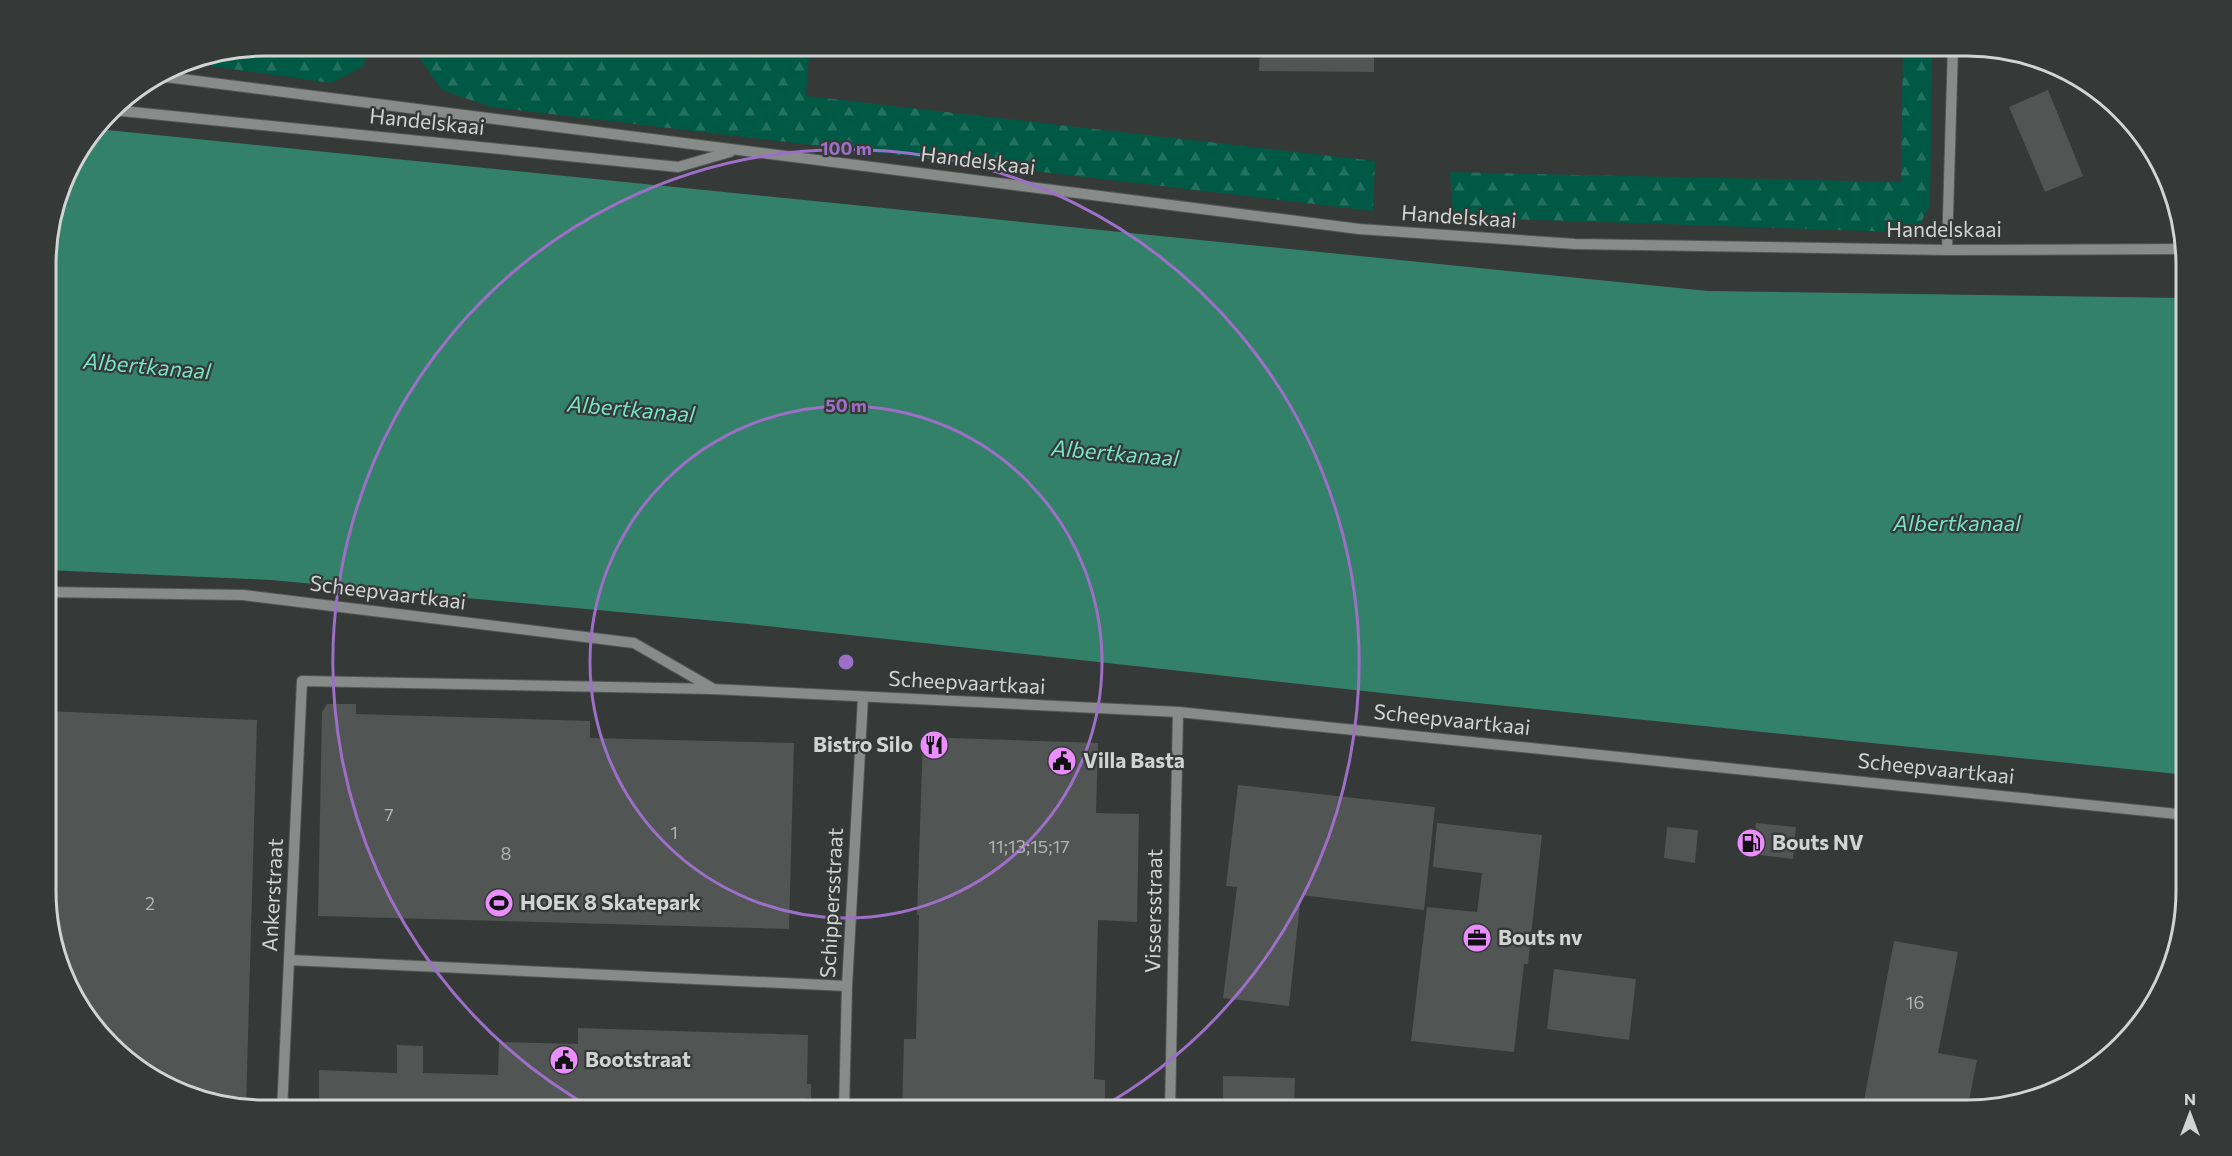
<svg xmlns="http://www.w3.org/2000/svg" width="2232" height="1156" font-family="Commissioner,sans-serif">
  <style>
    .forest { fill: url(#forest-firs) }
    .water { fill: #34816a }
    .building { fill: #515553 }
    .lines { fill: none; stroke-linecap: round; stroke-linejoin: round }
    .minor-casing { stroke: #525655; stroke-width: 12 }
    .minor { stroke: #878c8a; stroke-width: 10 }
    .ring { fill: none; stroke: #9d6fc7; stroke-width: 3 }
    .labels { text-anchor: middle; stroke-width: 4.5; stroke-linejoin: round; paint-order: stroke }
    .number-label { font-size: 18px; fill: #b1b4b2 }
    .street-label { font-size: 21px; fill: #d1d4d2; stroke: #353937 }
    .poi-label { font-size: 21px; font-weight: bold; fill: #d1d4d2; stroke: #353937; text-anchor: start }
    .water-label { font-size: 22px; font-style: italic; fill: #77e5c2; stroke: #353937 }
    .rim { fill: none; stroke: #d1d4d2; stroke-width: 3 }
    .centre { fill: #9d6fc7; stroke: #353937; stroke-width: 3 }
    .ring-label { font-size: 18px; text-anchor: middle; font-weight: bold; fill: #9d6fc7; stroke: #353937; stroke-width: 4.5; stroke-linejoin: round; paint-order: stroke }
  </style>
  <defs>
    <pattern id="forest-firs" width="22" height="20" patternUnits="userSpaceOnUse" patternTransform="scale(1.5)"><rect width="22" height="20" fill="#005944"/><path d="M5 1l3.5 6h-7zM16 11l3.5 6h-7z" fill="#24705e"/></pattern>
  </defs>
  <rect width="100%" height="100%" fill="#353937"/>
  <g class="forest">
    <path d="M265,45H366L364,66L331,83L181,62Z"/>
    <path d="M418,45H810L806,96L1375,161L1373,211L491,107L442,90L420,59Z"/>
    <path d="M1903,45H1932L1930,205L1920,224L1900,232L1453,217L1450,172L1901,182Z"/>
  </g>
  <path class="water" d="M97,129L1708,291L2185,298L2187,775L1428,698L749,624L271,580L46,570L45,250L67,168Z"/>
  <g class="building">
    <path d="M1260,45H1374V72L1259,71Z"/>
    <path d="M2048,90L2083,176L2045,192L2009,107Z"/>
    <path d="M327,704H356V714L590,721V738L794,743L789,929L318,916L322,712Z"/>
    <path d="M46,711L257,720L246,1107L167,1088L82,1014L47,920Z"/>
    <path d="M923,737L1098,743L1096,813L1139,814L1137,922L1098,920L1094,1079L1105,1080V1110L902,1111L904,1039H916L919,915H917Z"/>
    <path d="M1238,785L1435,807L1424,910L1301,895L1289,1006L1223,998L1237,887L1226,886Z"/>
    <path d="M1437,823L1542,835L1528,964H1524L1514,1052L1411,1041L1427,907L1477,912L1482,873L1433,867Z"/>
    <path d="M1756,823L1796,827L1793,859L1751,854Z"/>
    <path d="M1667,827L1698,830L1695,863L1664,858Z"/>
    <path d="M1894,941L1958,952L1938,1053L1977,1060L1967,1111H1862Z"/>
    <path d="M1554,969L1636,979L1629,1040L1547,1029Z"/>
    <path d="M578,1028L808,1035L807,1084H811V1099L806,1098V1111H319V1070L397,1073V1045L423,1046V1073L498,1075L499,1042L578,1044Z"/>
    <path d="M1223,1076L1295,1078L1294,1109L1223,1108Z"/>
    <rect x="1629" y="1100" width="30" height="11"/>
  </g>
  <g class="lines">
    <g class="minor-casing">
      <g id="minor">
        <path d="M158,76L1359,229L1575,244L1947,250L2185,249"/>
        <path d="M112,110L678,167L730,152"/>
        <path d="M1947,250L1953,45"/>
        <path d="M46,592L243,595L634,643L712,688"/>
        <path d="M289,960L847,986"/>
        <path d="M282,1111L302,681L712,689L1178,712L2187,815"/>
        <path d="M844,1111L847,986L863,698"/>
        <path d="M1170,1111L1178,712"/>
      </g>
    </g>
    <use href="#minor" class="minor"/>
  </g>
  <g class="ring">
    <circle cx="846" cy="662" r="256"/>
    <path d="M597 1111A513 513 0 1 1 1095 1111"/>
  </g>
  <defs>
    <g id="restaurant-disc" transform="scale(1.5)"><circle r="9.5" fill="#ea8dfd" stroke="#353937"/><path d="M-5-6h1v4h1v-4h1v4h1v-4h1v5L-1.5 .5V6h-2V.5L-5-1ZM5-6V6H3V1.5H1.5Q1.5-4 5-6Z" fill="#111"/></g>
    <g id="civic-disc" transform="scale(1.5)"><circle r="9.5" fill="#ea8dfd" stroke="#353937"/><path d="M-.6-6.5H3V-4.5H.6V-3L4-1V1h2V6H-6V1h2V-1L-.6-3ZM-1.2 2.5V6h2.4V2.5Z" fill="#111"/></g>
    <g id="fuel-disc" transform="scale(1.5)"><circle r="9.5" fill="#ea8dfd" stroke="#353937"/><path d="M-5.5-6h7V0h2V4h1.3V-2.5L3-4.5l.8-.8L6-3V5H2.5V1h-1V6h-7ZM-4.2-4.7v3.2H.2V-4.7Z" fill="#111"/></g>
    <g id="stadium-disc" transform="scale(1.5)"><circle r="9.5" fill="#ea8dfd" stroke="#353937"/><path d="M0-5a6.5 5 0 1 0 0 10a6.5 5 0 1 0 0-10ZM-3.5-1.8h7v3.6h-7Z" fill="#111"/></g>
    <g id="office-disc" transform="scale(1.5)"><circle r="9.5" fill="#ea8dfd" stroke="#353937"/><path d="M-6-3h4V-5.5h4V-3h4V5H-6ZM-1-4.5V-3h2v-1.5ZM-6 0V1H6V0Z" fill="#111"/></g>
  </defs>
  <g fill-rule="evenodd">
    <use href="#restaurant-disc" x="934" y="745"/>
    <use href="#civic-disc" x="1062" y="761"/>
    <use href="#fuel-disc" x="1751" y="843"/>
    <use href="#stadium-disc" x="499" y="903"/>
    <use href="#office-disc" x="1477" y="938"/>
    <use href="#civic-disc" x="564" y="1060"/>
  </g>
  <g class="labels">
    <g class="number-label">
      <text x="389" y="821">7</text>
      <text x="674" y="839">1</text>
      <text x="1029" y="853">11;13;15;17</text>
      <text x="506" y="860">8</text>
      <text x="150" y="910">2</text>
      <text x="1915" y="1009">16</text>
    </g>
    <g class="street-label">
      <text transform="translate(427 122) rotate(6)" y="7">Handelskaai</text>
      <text transform="translate(978 161) rotate(7)" y="7">Handelskaai</text>
      <text transform="translate(1459 217) rotate(4)" y="7">Handelskaai</text>
      <text x="1944" y="237">Handelskaai</text>
      <text transform="translate(388 593) rotate(7)" y="7">Scheepvaartkaai</text>
      <text transform="translate(967 683) rotate(3)" y="7">Scheepvaartkaai</text>
      <text transform="translate(1452 720) rotate(6)" y="7">Scheepvaartkaai</text>
      <text transform="translate(1936 769) rotate(6)" y="7">Scheepvaartkaai</text>
      <text transform="translate(273 895) rotate(-87)" y="7">Ankerstraat</text>
      <text transform="translate(832 903) rotate(-87)" y="7">Schippersstraat</text>
      <text transform="translate(1154 911) rotate(-89)" y="7">Vissersstraat</text>
    </g>
    <g class="poi-label">
      <text x="913" y="752" text-anchor="end">Bistro Silo</text>
      <text x="1083" y="768">Villa Basta</text>
      <text x="1772" y="850">Bouts NV</text>
      <text x="520" y="910">HOEK 8 Skatepark</text>
      <text x="1498" y="945">Bouts nv</text>
      <text x="585" y="1067">Bootstraat</text>
    </g>
    <g class="water-label">
      <text transform="translate(147 366) rotate(5)" y="8">Albertkanaal</text>
      <text transform="translate(631 409) rotate(5)" y="8">Albertkanaal</text>
      <text transform="translate(1115 453) rotate(5)" y="8">Albertkanaal</text>
      <text x="1957" y="531">Albertkanaal</text>
    </g>
  </g>
  <path d="M0 0H2232V1156H0ZM265 56H1967A209 209 0 0 1 2176 265V891A209 209 0 0 1 1967 1100H265A209 209 0 0 1 56 891V265A209 209 0 0 1 265 56Z" fill="#353937" fill-rule="evenodd"/>
  <path class="rim" d="M265 56H1967A209 209 0 0 1 2176 265V891A209 209 0 0 1 1967 1100H265A209 209 0 0 1 56 891V265A209 209 0 0 1 265 56Z"/>
  <circle cx="846" cy="662" r="9" class="centre"/>
  <g class="ring-label">
    <text x="846" y="155">100 m</text>
    <text x="846" y="412">50 m</text>
  </g>
  <g transform="translate(2190 1114)" stroke="#353937" stroke-width="4.5" paint-order="stroke">
  <path d="M0-4.5L10 22L0 15L-10 22Z" fill="#d1d4d2"/>
  <text y="-9" font-size="16" font-weight="bold" text-anchor="middle" fill="#d1d4d2">N</text>
  </g>
</svg>
